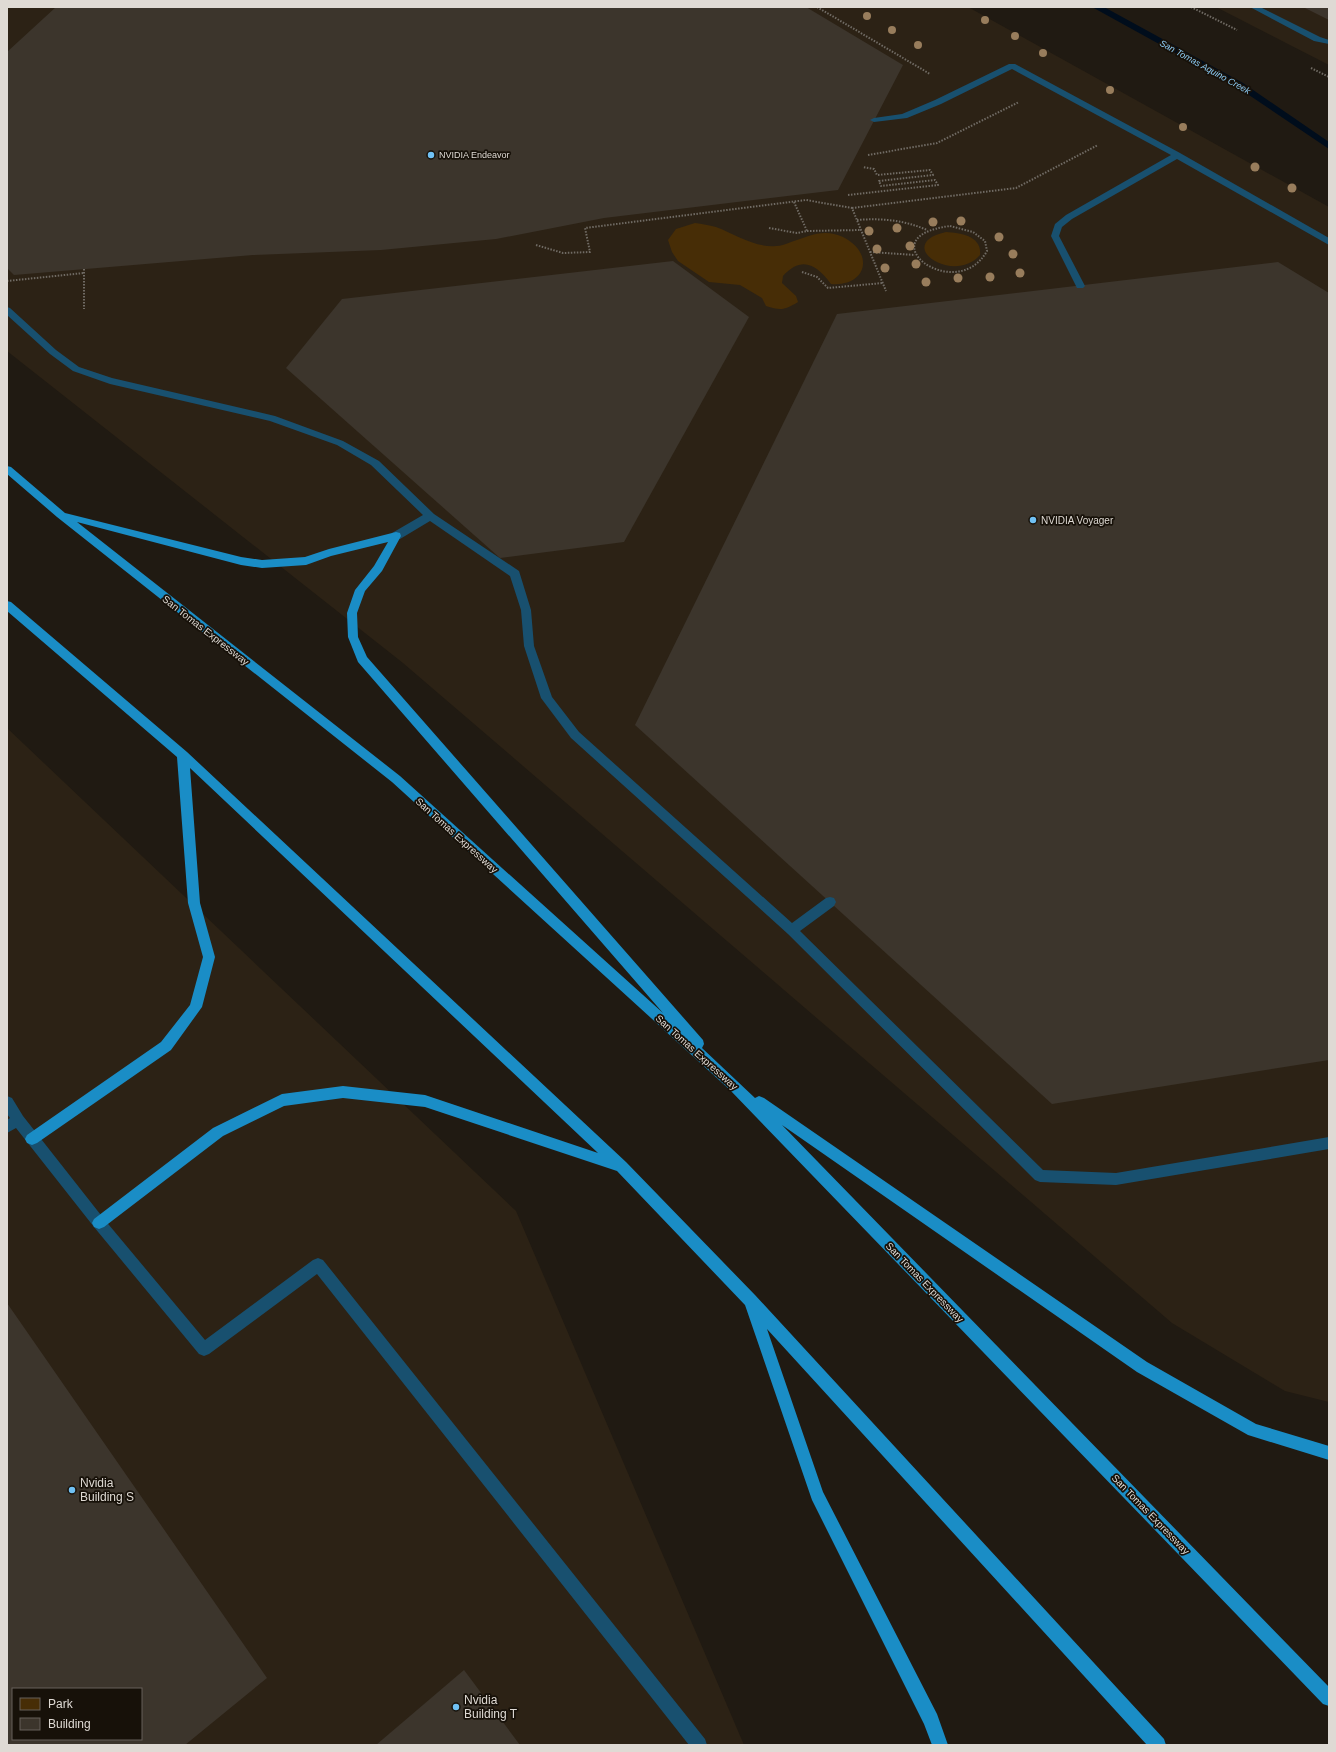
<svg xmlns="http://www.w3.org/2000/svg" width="1336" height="1752" font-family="Arial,sans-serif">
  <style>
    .built { fill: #2c2215; fill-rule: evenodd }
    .green { fill: #472d06 }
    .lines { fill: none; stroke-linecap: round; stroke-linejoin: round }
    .stream { fill: #000d1c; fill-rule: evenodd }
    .building { fill: #3c352c; fill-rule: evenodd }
    .path { stroke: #706b64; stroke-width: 2; stroke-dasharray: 1.5 1.5; stroke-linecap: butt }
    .service { fill: #18506f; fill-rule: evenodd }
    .trunk { fill: #1a8dc6; fill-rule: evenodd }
    .tree { fill: #987d5c }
    .poi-dot { fill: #70c1f4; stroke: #171109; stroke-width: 1.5 }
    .labels { text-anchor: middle; stroke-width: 3.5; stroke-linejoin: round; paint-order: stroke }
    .far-water-label { font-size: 9px; font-style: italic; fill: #8bc9f1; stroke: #171109 }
    .far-poi-label { font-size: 9px; fill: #dfdad4; stroke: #171109; text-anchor: start }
    .poi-label { font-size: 10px; fill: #dfdad4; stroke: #171109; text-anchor: start }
    .street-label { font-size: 10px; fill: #dfdad4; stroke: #171109 }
    .near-poi-label { font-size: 12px; fill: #dfdad4; stroke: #171109; text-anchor: start }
  </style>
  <rect width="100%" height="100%" fill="#201a12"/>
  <g class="built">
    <path d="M7,7H968L1329,207V1402L1285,1391L1172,1323L403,663L7,351Z"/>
    <path d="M1216,7H1329V65Z"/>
    <path d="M7,728L516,1211L744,1745H7ZM13,1689H141V1739H13Z"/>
  </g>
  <g class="green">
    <path d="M695,223C702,224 709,225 716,227C735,234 755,248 776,246C781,246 786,244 791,242C809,236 824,228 843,237C875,253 867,287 831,284C817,265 802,255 783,276L782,283L796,296L798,302C785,310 781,311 766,306L762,298L740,285L709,282L678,261L672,252L668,240L676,229Z"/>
    <path d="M946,232C961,233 982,236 980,255C953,286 892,244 946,232Z"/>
  </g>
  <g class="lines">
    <path class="stream" d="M1092,7H1104L1243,83L1329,142V149L1237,87Z"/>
  </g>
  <g class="building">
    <path d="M56,7H806L903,65L838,190L604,218L496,239L381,250L253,255L14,275L7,268V52Z"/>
    <path d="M1303,7H1329V20Z"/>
    <path d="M673,261L749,317L624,542L500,558L286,368L342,299Z"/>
    <path d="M1278,262L1329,293V1060L1052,1104L635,725L837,314Z"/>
    <path d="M7,1303L267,1678L185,1745H7ZM13,1689H141V1739H13Z"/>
    <path d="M464,1670L520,1745H376Z"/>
  </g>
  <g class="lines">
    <g class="path">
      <path d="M817,7L930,74"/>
      <path d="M1191,7L1237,30"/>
      <path d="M1311,68L1329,77"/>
      <path d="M868,155L937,143L1019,102"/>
      <path d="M848,195L938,185L935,180L881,186L879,181L933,175L930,170L877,175L874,169L863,167"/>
      <path d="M852,208L1016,188L1098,145"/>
      <path d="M857,220C881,218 904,220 927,230"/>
      <path d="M950,226L973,232L985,241L987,251C956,306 864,237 950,226Z"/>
      <path d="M769,228L797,233L807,231L794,202"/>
      <path d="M807,231L861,230"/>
      <path d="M536,245L563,253L590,252L585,228L806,200L852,208L886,291"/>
      <path d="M870,252L915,255"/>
      <path d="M84,269V309"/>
      <path d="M802,272L817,277L828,288L883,283"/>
      <path d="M7,281L84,273"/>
    </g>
    <g class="service">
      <path d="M1250,7H1260L1320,37L1329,40V44L1314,41Z"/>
      <path d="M1009,64H1015L1180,153L1329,238V245L1177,159L1072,219L1062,227L1059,236L1085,286L1083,288H1077L1051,236L1055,224L1066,215L1171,155L1012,69L941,104L907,118L874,122L870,120L874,118L902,114L935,100Z"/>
      <path d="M7,307L10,308L56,350L79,367L112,378L275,416L343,441L379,461L434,514L519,571L531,610L534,646L552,697L579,732L792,923L826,898L830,897L834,898L836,902L834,906L800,931L1043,1170L1116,1173L1329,1137V1149L1116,1185L1040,1182L1035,1180L788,934L571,738L541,698L524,646L521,610L510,576L430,521L400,539H392L391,536L392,533L423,515L371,465L337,445L270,421L110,384L73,371L50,354L7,315Z"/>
      <path d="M7,1096L12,1098L23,1116L104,1219L205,1340L313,1260L318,1258L323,1260L705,1739L707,1745H689L317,1274L209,1354L204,1356L199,1354L94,1227L16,1128L7,1133V1120L10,1118L7,1114Z"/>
    </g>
    <g class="trunk">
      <path d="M7,466L11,467L65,513L241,557L262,560L305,557L329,549L396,532L400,533L401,536L382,571L365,591L357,613L358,637L367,657L703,1040L704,1044L702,1048L755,1098L759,1096L764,1098L1147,1362L1256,1424L1329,1446V1460L1248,1435L1137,1372L782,1125L1329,1687V1706L1323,1704L730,1090L392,782L57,517L7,474ZM77,522L241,565L262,568L306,565L331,556L388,542L374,566L355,590L347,613L348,637L358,662L663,1013L400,776Z"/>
      <path d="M7,601L11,602L187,752L626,1162L755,1295L1164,1739L1166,1745H1147L767,1329L823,1492L937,1714L948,1745H932L924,1724L812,1500L745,1305L617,1171L425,1107L343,1098L284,1106L223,1136L104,1227L99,1229L94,1227L92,1223L94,1219L213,1128L282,1094L343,1086L425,1095L598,1153L190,768L200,903L215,957L202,1007L171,1050L37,1143L32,1145L27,1143L25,1139L27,1135L161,1042L190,1005L203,957L188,903L177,757L7,611Z"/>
    </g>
  </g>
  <g class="tree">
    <circle cx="867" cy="16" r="4"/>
    <circle cx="985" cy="20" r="4"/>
    <circle cx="892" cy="30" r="4"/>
    <circle cx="1015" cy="36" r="4"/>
    <circle cx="918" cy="45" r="4"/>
    <circle cx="1043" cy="53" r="4"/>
    <circle cx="1110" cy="90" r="4"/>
    <circle cx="1183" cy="127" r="4"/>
    <circle cx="1255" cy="167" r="4.5"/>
    <circle cx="1292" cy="188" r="4.5"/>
    <circle cx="961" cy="221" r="4.5"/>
    <circle cx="933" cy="222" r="4.5"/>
    <circle cx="897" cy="228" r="4.5"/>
    <circle cx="869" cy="231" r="4.5"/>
    <circle cx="999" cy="237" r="4.5"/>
    <circle cx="910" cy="246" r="4.5"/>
    <circle cx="877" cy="249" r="4.5"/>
    <circle cx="1013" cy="254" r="4.5"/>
    <circle cx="916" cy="264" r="4.5"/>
    <circle cx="885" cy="268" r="4.5"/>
    <circle cx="1020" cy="273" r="4.5"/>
    <circle cx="990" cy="277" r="4.5"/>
    <circle cx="958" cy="278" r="4.5"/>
    <circle cx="926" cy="282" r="4.5"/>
  </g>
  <g class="poi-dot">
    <circle cx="431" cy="155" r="4"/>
    <circle cx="1033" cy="520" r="4"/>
    <circle cx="72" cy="1490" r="4"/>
    <circle cx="456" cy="1707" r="4"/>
  </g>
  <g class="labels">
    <g class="far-water-label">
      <text transform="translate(1205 67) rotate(29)" y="3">San Tomas Aquino Creek</text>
    </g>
    <g class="far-poi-label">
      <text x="439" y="158">NVIDIA Endeavor</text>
    </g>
    <g class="poi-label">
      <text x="1041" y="524">NVIDIA Voyager</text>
    </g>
    <g class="street-label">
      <text transform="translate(206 630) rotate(38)" y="4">San Tomas Expressway</text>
      <text transform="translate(457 835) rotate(42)" y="4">San Tomas Expressway</text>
      <text transform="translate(697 1052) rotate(42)" y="4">San Tomas Expressway</text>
      <text transform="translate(925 1282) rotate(46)" y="4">San Tomas Expressway</text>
      <text transform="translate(1151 1514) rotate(46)" y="4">San Tomas Expressway</text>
    </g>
    <g class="near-poi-label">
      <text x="80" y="1487">Nvidia<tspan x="80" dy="14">Building S</tspan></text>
      <text x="464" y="1704">Nvidia<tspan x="464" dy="14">Building T</tspan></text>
    </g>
  </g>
  <rect width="1336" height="1752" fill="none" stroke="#dfdad4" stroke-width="16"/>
  <rect x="12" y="1688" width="130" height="52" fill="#171109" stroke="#67615a"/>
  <rect x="20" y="1698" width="20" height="12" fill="#472d06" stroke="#67615a"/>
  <text x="48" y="1708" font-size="12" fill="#dfdad4">Park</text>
  <rect x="20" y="1718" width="20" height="12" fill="#3c352c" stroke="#67615a"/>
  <text x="48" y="1728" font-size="12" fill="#dfdad4">Building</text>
</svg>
